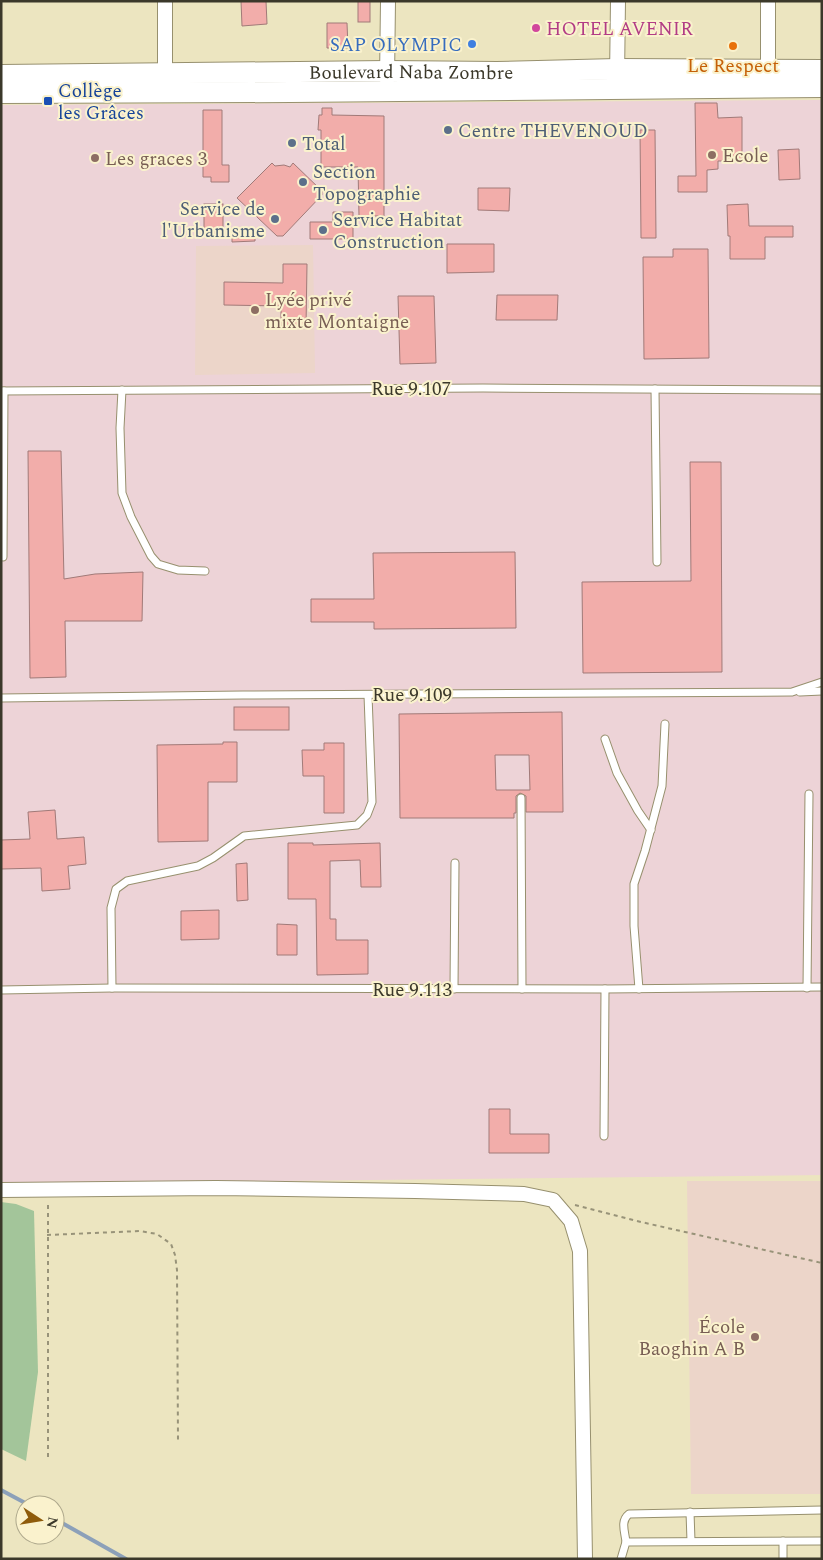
<svg xmlns="http://www.w3.org/2000/svg" width="823" height="1560" font-family="Spectral,serif">
  <style>
    .industrial { fill: #edd3d7 }
    .education { fill: #ecd5c9 }
    .green { fill: #a3c59a }
    .lines { fill: none; stroke-linecap: round; stroke-linejoin: round }
    .stream { stroke: #8ca0b9; stroke-width: 4 }
    .building { fill: #f2adaa; stroke: #a17a78; fill-rule: evenodd }
    .service-casing { stroke: #97906e; stroke-width: 9 }
    .minor-casing { stroke: #97906e; stroke-width: 16 }
    .secondary-casing { stroke: #97906e; stroke-width: 22 }
    .path { stroke: #989379; stroke-width: 2; stroke-dasharray: 4 4; stroke-linecap: butt }
    .service { stroke: #fff; stroke-width: 7 }
    .minor { stroke: #fff; stroke-width: 14 }
    .secondary { stroke: #fff; stroke-width: 20 }
    .hotel-dot { fill: #d1479c; stroke: #faf2cd; stroke-width: 2 }
    .shop-dot { fill: #3f7fe0; stroke: #faf2cd; stroke-width: 2 }
    .food-dot { fill: #e8710a; stroke: #faf2cd; stroke-width: 2 }
    .transit-dot { fill: #1a4fb4; stroke: #faf2cd; stroke-width: 2 }
    .service-dot { fill: #5c6f8a; stroke: #faf2cd; stroke-width: 2 }
    .education-dot { fill: #8d6e63; stroke: #faf2cd; stroke-width: 2 }
    .labels { text-anchor: middle; stroke-width: 4; stroke-linejoin: round; paint-order: stroke }
    .hotel-label { font-size: 19px; fill: #b23c85; stroke: #faf2cd; text-anchor: start }
    .shop-label { font-size: 19px; fill: #366cbe; stroke: #faf2cd; text-anchor: end }
    .food-label { font-size: 19px; fill: #c56008; stroke: #faf2cd }
    .street-label { font-size: 19px; fill: #3b382a; stroke: #faf2cd }
    .transit-label { font-size: 19px; fill: #164399; stroke: #faf2cd; text-anchor: start }
    .service-label { font-size: 19px; fill: #4e5e75; stroke: #faf2cd; text-anchor: start }
    .education-label { font-size: 19px; fill: #785e54; stroke: #faf2cd; text-anchor: start }
  </style>
  <rect width="100%" height="100%" fill="#ece5c0"/>
  <path class="industrial" d="M822,100V1175L1,1184V105Z"/>
  <g class="education">
    <path d="M313,245L315,373L195,375L196,246Z"/>
    <path d="M687,1181H822V1494H691Z"/>
  </g>
  <path class="green" d="M1,1202L16,1204L34,1211L38,1372L26,1461L1,1449Z"/>
  <g class="lines">
    <g class="stream">
      <path d="M1,1490L29,1505"/>
      <path d="M55,1519L126,1559"/>
    </g>
  </g>
  <g class="building">
    <path d="M241,1H266L267,24L242,26Z"/>
    <rect x="358" y="1" width="12" height="21"/>
    <path d="M327,23H347L348,48H327Z"/>
    <path d="M695,103H717L718,118L742,117V161H718V169L707,170V192H678V176H696Z"/>
    <path d="M322,108H332V115L384,116V216H359L358,167H321V130H318L319,115H322Z"/>
    <path d="M203,110H222V165H229V182H211V177H203Z"/>
    <path d="M640,130H655L656,238H641Z"/>
    <path d="M799,149L800,179L779,180L778,150Z"/>
    <path d="M272,163L275,166L284,165L290,167L293,163L322,191V195L283,236H277L237,198Z"/>
    <path d="M478,188H510L509,211L478,210Z"/>
    <rect x="204" y="204" width="19" height="31"/>
    <path d="M748,204L749,226H793V237H765V259H730V236H728L727,205Z"/>
    <path d="M333,212H353V239H310V222H333Z"/>
    <path d="M232,232H255V241L232,242Z"/>
    <path d="M447,244H494V272L447,273Z"/>
    <path d="M673,249H708L709,358L644,359L643,257H673Z"/>
    <path d="M283,264H307L306,327H281V306L224,305V282L283,283Z"/>
    <path d="M497,295H558L557,320H496Z"/>
    <path d="M398,296H434L436,363L400,364Z"/>
    <path d="M28,451H61L64,579L95,574L143,572L142,621H65L66,677L30,678Z"/>
    <path d="M690,462H721L722,672L583,673L582,582L691,581Z"/>
    <path d="M515,552L516,628L374,629V622H311V599H374L373,553Z"/>
    <rect x="234" y="707" width="55" height="23"/>
    <path d="M562,712L563,812H526V796L520,793L516,796V813H514V818H400L399,714ZM495,755H529L530,790H496Z"/>
    <path d="M223,742H237V782H208V841L158,842L157,745L223,744Z"/>
    <path d="M324,743H344V813H324V776H303L302,750H324Z"/>
    <path d="M55,810L57,839L84,837L86,864L68,866L70,889L42,891L41,868L1,869V840L30,839L28,812Z"/>
    <path d="M288,843H313V845L380,843L381,887H361L360,860L330,861V919H336V940H368V974L317,975L316,899H288Z"/>
    <path d="M247,863L248,900L237,901L236,864Z"/>
    <path d="M219,910V939L181,940V911Z"/>
    <path d="M277,924L297,925V955H277Z"/>
    <path d="M489,1109H510V1134H549V1153H489Z"/>
  </g>
  <g class="lines">
    <g class="service-casing">
      <g id="service">
        <path d="M655,389L657,562"/>
        <path d="M122,390L120,428L122,493L131,517L151,556L158,564L178,570L205,571"/>
        <path d="M1,391L483,388L822,390"/>
        <path d="M3,557L4,391"/>
        <path d="M800,692L822,691"/>
        <path d="M1,698L243,695L792,692L822,682"/>
        <path d="M605,739L617,773L638,811L651,830"/>
        <path d="M521,798L522,989"/>
        <path d="M112,988L111,908L116,889L127,881L198,866L213,858L244,836L357,825L367,815L372,802L368,695"/>
        <path d="M807,988L809,794"/>
        <path d="M454,989L455,863"/>
        <path d="M639,989L634,926V884L645,851L662,786L665,724"/>
        <path d="M1,990L112,988L605,989L822,987"/>
        <path d="M604,1136L605,989"/>
        <path d="M690,1512L691,1541"/>
        <path d="M626,1542C625,1532 620,1521 629,1514L822,1510"/>
        <path d="M621,1559L626,1542L822,1541"/>
        <path d="M783,1559V1541"/>
      </g>
    </g>
    <g class="minor-casing">
      <g id="minor">
        <path d="M768,1V70"/>
        <path d="M165,74V1"/>
        <path d="M617,78L618,1"/>
        <path d="M387,80L388,1"/>
        <path d="M1,1190L216,1188L415,1191L524,1194L553,1200L571,1221L580,1251L585,1559"/>
      </g>
    </g>
    <g class="secondary-casing">
      <g id="secondary">
        <path id="s1" d="M1,75L387,71L497,72L617,69L822,70"/>
        <path d="M1,93L291,92L822,87"/>
      </g>
    </g>
    <g class="path">
      <path d="M575,1205L641,1222L822,1263"/>
      <path d="M47,1235L140,1231L157,1234L171,1244L175,1255L177,1270L178,1441"/>
      <path d="M48,1457V1202"/>
    </g>
    <use href="#service" class="service"/>
    <use href="#minor" class="minor"/>
    <use href="#secondary" class="secondary"/>
  </g>
  <circle class="hotel-dot" cx="536" cy="28" r="5"/>
  <circle class="shop-dot" cx="472" cy="44" r="5"/>
  <circle class="food-dot" cx="733" cy="46" r="5"/>
  <rect class="transit-dot" x="43" y="96" width="10" height="10" rx="2.5"/>
  <g class="service-dot">
    <circle cx="448" cy="130" r="5"/>
    <circle cx="292" cy="143" r="5"/>
    <circle cx="303" cy="182" r="5"/>
    <circle cx="275" cy="219" r="5"/>
    <circle cx="323" cy="230" r="5"/>
  </g>
  <g class="education-dot">
    <circle cx="712" cy="155" r="5"/>
    <circle cx="95" cy="158" r="5"/>
    <circle cx="255" cy="310" r="5"/>
    <circle cx="755" cy="1337" r="5"/>
  </g>
  <g class="labels">
    <g class="hotel-label">
      <text x="546" y="35">HOTEL AVENIR</text>
    </g>
    <g class="shop-label">
      <text x="462" y="51">SAP OLYMPIC</text>
    </g>
    <g class="food-label">
      <text x="733" y="72">Le Respect</text>
    </g>
    <g class="street-label">
      <text dy="7" stroke="none"><textPath href="#s1" startOffset="410">Boulevard Naba Zombre</textPath></text>
      <text x="411" y="395">Rue 9.107</text>
      <text x="412" y="701">Rue 9.109</text>
      <text x="412" y="996">Rue 9.113</text>
    </g>
    <g class="transit-label">
      <text x="58" y="97">Collège<tspan x="58" dy="22">les Grâces</tspan></text>
    </g>
    <g class="service-label">
      <text x="458" y="137">Centre THEVENOUD</text>
      <text x="302" y="150">Total</text>
      <text x="313" y="178">Section<tspan x="313" dy="22">Topographie</tspan></text>
      <text x="265" y="215" text-anchor="end">Service de<tspan x="265" dy="22">l'Urbanisme</tspan></text>
      <text x="333" y="226">Service Habitat<tspan x="333" dy="22">Construction</tspan></text>
    </g>
    <g class="education-label">
      <text x="722" y="162">Ecole</text>
      <text x="105" y="165">Les graces 3</text>
      <text x="265" y="306">Lyée privé<tspan x="265" dy="22">mixte Montaigne</tspan></text>
      <text x="745" y="1333" text-anchor="end">École<tspan x="745" dy="22">Baoghin A B</tspan></text>
    </g>
  </g>
  <rect width="823" height="1560" fill="none" stroke="#3b382a" stroke-width="5"/>
  <g transform="translate(40 1520) rotate(102)"><circle r="24" fill="#faf2cd" stroke="#aea88c"/>
  <path d="M0-4L9 19L0 12L-9 19Z" fill="#8f5c0b"/>
  <text y="-8" font-size="14" font-weight="bold" text-anchor="middle" fill="#3b382a">N</text>
  </g>
</svg>
